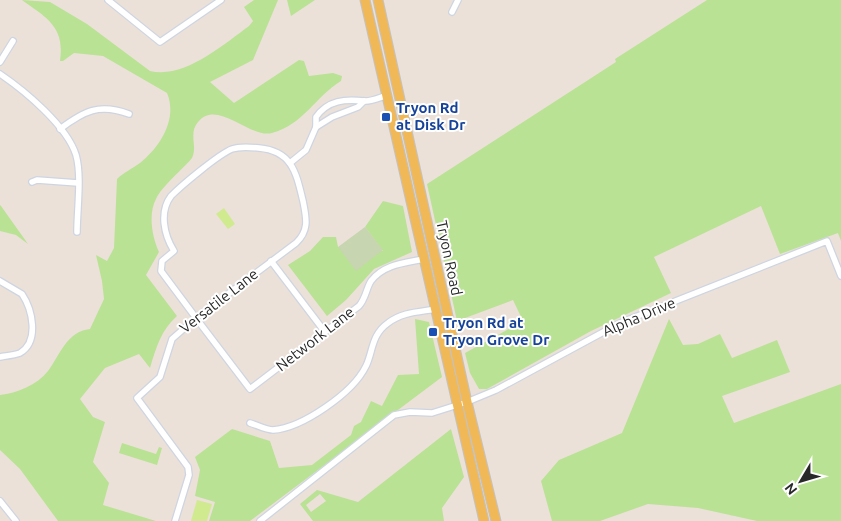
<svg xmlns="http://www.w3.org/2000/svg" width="841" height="521" font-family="Ubuntu,sans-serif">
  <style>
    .green { fill: #bae294; fill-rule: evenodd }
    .cemetery { fill: #c7d5b0 }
    .pitch { fill: #d0ea90 }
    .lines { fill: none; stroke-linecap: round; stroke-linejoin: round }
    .street-casing { stroke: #ced5e1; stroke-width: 8 }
    .primary-casing { stroke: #c3c3c3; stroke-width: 11 }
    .street { stroke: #fff; stroke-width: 5.5 }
    .primary { stroke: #f1b858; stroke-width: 9 }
    .transit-dot { fill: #1a4fb4; stroke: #fff; stroke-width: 2 }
    .labels { text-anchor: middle; stroke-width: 4; stroke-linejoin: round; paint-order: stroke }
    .transit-label { font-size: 15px; font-weight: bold; fill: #164399; stroke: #fff; text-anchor: start }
    .street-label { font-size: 15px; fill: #282828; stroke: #fff }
  </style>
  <rect width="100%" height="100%" fill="#ebe1d9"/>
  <g class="green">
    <path d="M22,0L50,2L87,24L150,71C184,79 223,45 249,26L253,21L244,7L254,0H278L253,60L210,82L234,103L299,60L304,61L309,76L333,73L342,76L341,81C316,96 303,125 272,133C250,139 217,98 198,122C188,134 198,146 192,158C183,169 162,186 156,199C148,214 152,237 159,252L146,275L177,316C161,330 156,348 150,368L139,354L105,368L80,399L93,417L105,422L93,462L109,483L103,505L156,521H58L20,469L0,450V395C17,393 37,385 48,371C60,355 67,331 90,329L104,299L102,281L96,255L107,261L114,248L117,179C124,172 132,169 140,163C160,147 178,119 167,93L103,56L74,53L63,61H60C65,27 47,18 22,0Z"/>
    <path d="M287,0H315L291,16Z"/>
    <path d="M707,0H841V241L838,233L780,254L761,206L654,257L671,293L591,331L487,389H479L470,373L465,353L523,321L513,300L457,321L427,184L616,62L615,59Z"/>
    <path d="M383,201L403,206L412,252L374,269L346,300L327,316L288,265L310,251L323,237H336L338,247L383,251L365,227Z"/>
    <path d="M0,205L1,206L28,244L16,235L0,231Z"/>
    <path d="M415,319L429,322L442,377L250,521H209L215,502L195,496L200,470L195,457L232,429L270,441L279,468L312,465L351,435L354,426L361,422L371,401L382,406L398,375L419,374Z"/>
    <path d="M669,319L683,345L698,344L720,334L732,358L777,340L790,372L722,396L734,423L841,384V521H757L698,508L648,504L600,521H552L541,481L559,460L622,433Z"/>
    <path d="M451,429L464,477L442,508L444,521H313L300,504L317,490L358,502ZM320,494L326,501L311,512L306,505Z"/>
    <path d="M122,443L156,454L159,447L162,448L157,465L119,453Z"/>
  </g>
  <path class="cemetery" d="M365,227L383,250L356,271L338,247Z"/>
  <g class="pitch">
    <path d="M224,208L235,224L228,229L216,214Z"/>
    <path d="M197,500L212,504L207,521H191Z"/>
  </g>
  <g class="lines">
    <g class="street-casing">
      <g id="street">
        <path d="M108,0L160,42L221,0"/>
        <path d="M452,12L458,0"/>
        <path d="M0,62L13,41"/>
        <path d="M0,74C25,91 67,126 76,155C82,176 77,210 77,232"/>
        <path d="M316,127L332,117L358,107L364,101"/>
        <path d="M60,129C84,111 99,103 129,114"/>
        <path d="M290,163L306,150L316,127V117C328,100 345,99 364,101C371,102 381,97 388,95"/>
        <path d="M32,182L37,180L78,183"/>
        <path d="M271,261L325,332"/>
        <path d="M0,281L22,294C32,309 40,341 20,353C15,355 6,356 0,357"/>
        <path d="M250,423C257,425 266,430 273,430C302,428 353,393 366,366C373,352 371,335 388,323C402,312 419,312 436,309"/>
        <path d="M0,501L16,521"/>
        <path d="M175,521L189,475L188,467L137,398L160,377L172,339L196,318L296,243C310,230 306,217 303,201C296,172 292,151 259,148C250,147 240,146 232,149C219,154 182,185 171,196C159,212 164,235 174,251L162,261L161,271L202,326L250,389L359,306C366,298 366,289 371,281C384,264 405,263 424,259"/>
        <path d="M260,521L394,415L410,412L432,413L467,402L496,390L620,323L827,241L841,276"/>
      </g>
    </g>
    <g class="primary-casing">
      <g id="primary">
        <path d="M365,0L484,521"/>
        <path d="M378,0L467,402L496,521"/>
      </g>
    </g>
    <use href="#street" class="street"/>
    <use href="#primary" class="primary"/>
  </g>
  <g class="transit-dot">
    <rect x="381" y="112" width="10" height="10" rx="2.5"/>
    <rect x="428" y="327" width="10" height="10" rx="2.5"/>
  </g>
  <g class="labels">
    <g class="transit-label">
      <text x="396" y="113">Tryon Rd<tspan x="396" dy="17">at Disk Dr</tspan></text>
      <text x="443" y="328">Tryon Rd at<tspan x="443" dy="17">Tryon Grove Dr</tspan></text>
    </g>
    <g class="street-label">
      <text transform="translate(449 258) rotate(78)" y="5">Tryon Road</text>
      <text transform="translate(219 301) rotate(-38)" y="5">Versatile Lane</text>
      <text transform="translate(639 317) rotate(-23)" y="5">Alpha Drive</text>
      <text transform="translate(315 339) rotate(-38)" y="5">Network Lane</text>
    </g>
  </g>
  <g transform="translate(801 481) rotate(232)" stroke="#ffffff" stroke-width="4" paint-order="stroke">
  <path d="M0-4L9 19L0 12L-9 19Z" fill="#282828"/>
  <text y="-8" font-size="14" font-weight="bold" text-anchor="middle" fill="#282828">N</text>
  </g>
</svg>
